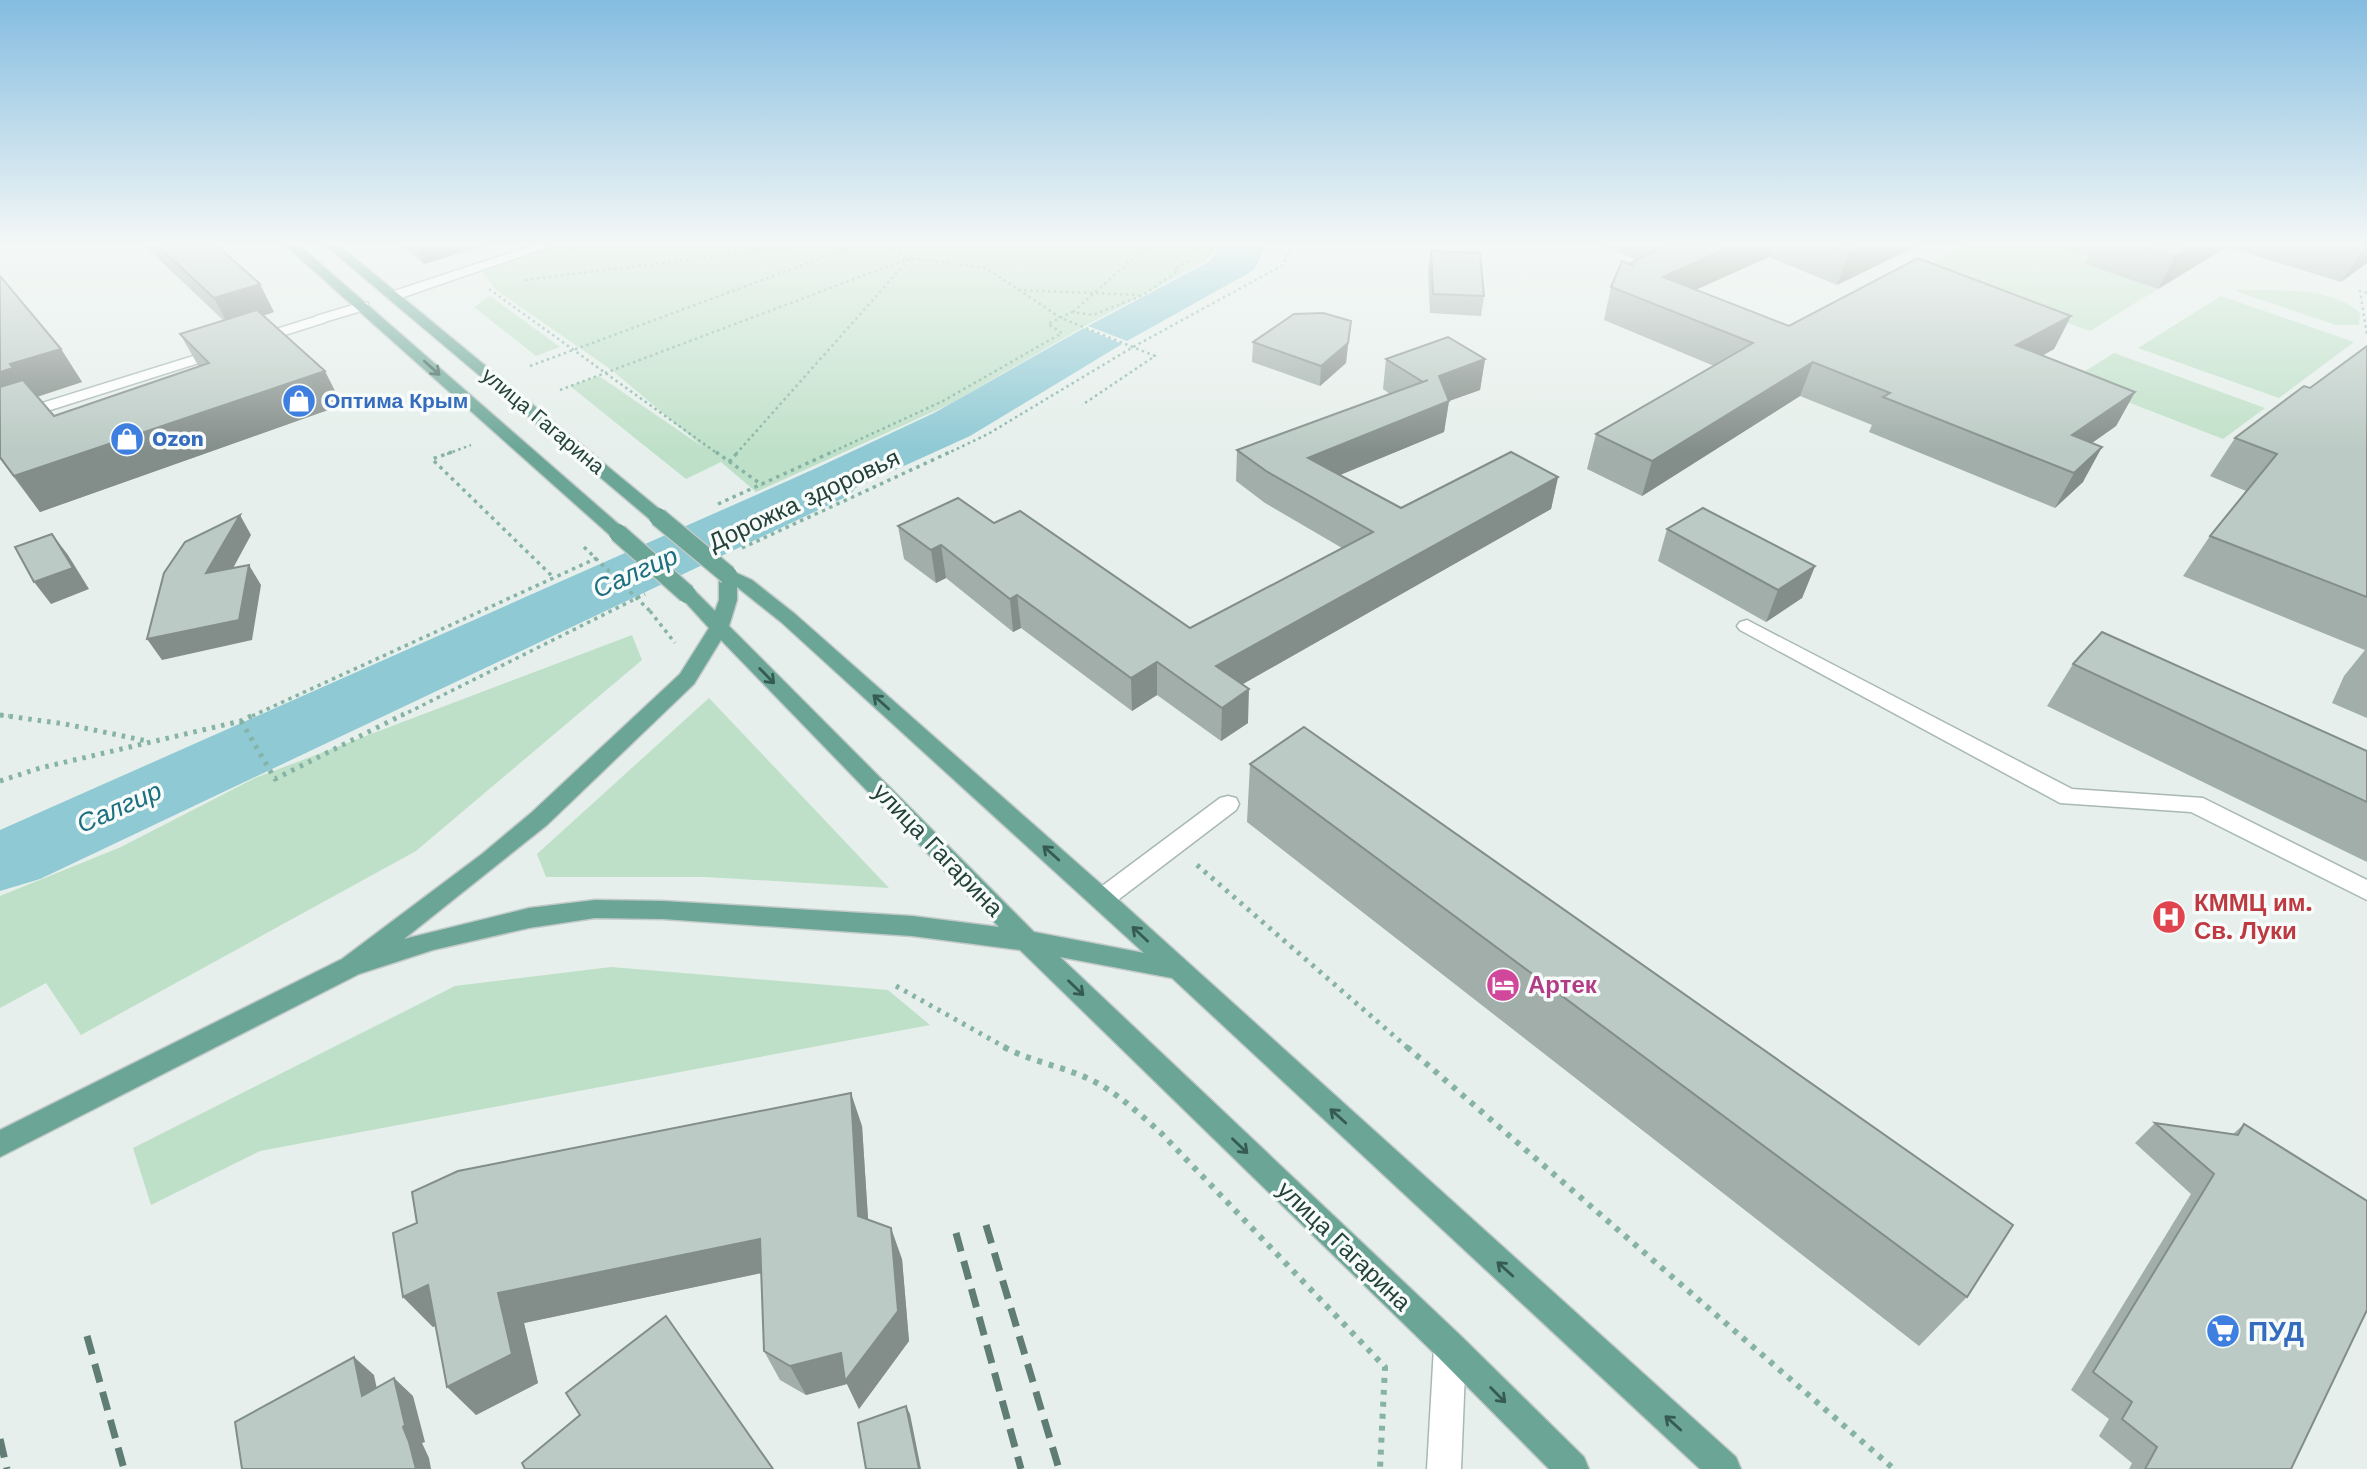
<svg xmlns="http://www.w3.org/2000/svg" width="2367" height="1469" font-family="'Work Sans',sans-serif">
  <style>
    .green { fill: #bfe0c8 }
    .water { fill: #8ec9d4 }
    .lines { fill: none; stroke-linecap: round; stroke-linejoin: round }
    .river { fill: #8ec9d4; fill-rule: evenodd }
    .service-casing { stroke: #a8b8b2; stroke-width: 3 }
    .minor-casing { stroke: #a8b8b2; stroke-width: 3 }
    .primary-casing { stroke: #c2cac8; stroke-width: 3 }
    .path-far3 { stroke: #86b3a5; stroke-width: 2.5; stroke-dasharray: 2.5 3.5; stroke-linecap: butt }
    .path-far2 { stroke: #86b3a5; stroke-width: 3.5; stroke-dasharray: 3.5 4.5; stroke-linecap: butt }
    .path-far1 { stroke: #86b3a5; stroke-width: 5; stroke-dasharray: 3.5 6; stroke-linecap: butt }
    .path { stroke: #86b3a5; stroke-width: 6; stroke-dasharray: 5 7; stroke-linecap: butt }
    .service { fill: #fff; fill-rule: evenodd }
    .minor { fill: #fff; fill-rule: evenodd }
    .primary { fill: #6aa596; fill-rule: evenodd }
    .rail { stroke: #5f7d75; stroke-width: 7; stroke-dasharray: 19 10; stroke-linecap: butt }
    .primary-bridge-casing { stroke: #c2cac8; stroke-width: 21; stroke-linecap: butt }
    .path-bridge { stroke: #86b3a5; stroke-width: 3.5; stroke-dasharray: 3.5 4.5; stroke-linecap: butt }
    .primary-bridge { stroke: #6aa596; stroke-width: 18 }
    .wall { fill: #a1aea9 }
    .shaded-wall { fill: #838d89 }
    .building { fill: #bbcac4; stroke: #838d89; stroke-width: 2 }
    .oneway { stroke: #365b51 }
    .labels { text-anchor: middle; stroke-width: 7; stroke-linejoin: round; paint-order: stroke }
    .far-shop-label { font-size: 21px; font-weight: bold; fill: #366cbe; stroke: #f7fbf9; text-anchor: start }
    .far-street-label { font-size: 21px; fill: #24423a; stroke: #f7fbf9 }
    .street-label { font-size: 24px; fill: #24423a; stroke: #f7fbf9 }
    .health-label { font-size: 24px; font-weight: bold; fill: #be3a42; stroke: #f7fbf9; text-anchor: start }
    .hotel-label { font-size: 24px; font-weight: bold; fill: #b23c85; stroke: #f7fbf9; text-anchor: start }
    .water-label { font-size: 26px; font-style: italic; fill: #1c6f80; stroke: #f7fbf9 }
    .near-shop-label { font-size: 28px; font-weight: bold; fill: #366cbe; stroke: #f7fbf9; text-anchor: start }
  </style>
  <rect width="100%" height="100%" fill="#e6efeb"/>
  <g class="green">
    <path d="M555,245H1217L1206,261L1188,271L1083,327L948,405L756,492L721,462L686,479L570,386L599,376L703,447L613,371L496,290L480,269Z"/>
    <path d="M1968,245H2057L2096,258L2086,264L2158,289L2090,331L1920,269Z"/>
    <path d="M2237,289C2277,292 2328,285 2360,313L2359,325H2336L2238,292Z"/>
    <path d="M490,296L560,347L536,356L474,307Z"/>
    <path d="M2221,296L2354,342L2279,398L2138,348Z"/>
    <path d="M2114,353L2265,408L2223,439L2071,380Z"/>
    <path d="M632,635L642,660L416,851L81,1035L46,983L0,1008V896L121,847L255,778Z"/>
    <path d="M709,698L889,888L706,877H546L537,854Z"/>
    <path d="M611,967L888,990L930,1025L260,1151L151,1205L133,1148L455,986Z"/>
  </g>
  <g class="water">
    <path d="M1222,245H1266L1254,270L1127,341L1088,326L1210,261Z"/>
    <path d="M1084,328L1122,344L970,436L754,534L726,511L776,498L793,479L934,413Z"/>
  </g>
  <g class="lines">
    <path class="river" d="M830,466L850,471L859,483L850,495L40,879L0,891V830L810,471Z"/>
    <g class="service-casing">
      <g id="service">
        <path d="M363,302L368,303V309L321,323L314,319L316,316Z"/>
        <path d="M1747,620L2072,789L2203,798L2367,880V900L2191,812L2060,803L1740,630L1737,626L1740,622Z"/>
        <path d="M1228,796L1236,798L1239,804L1236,810L1110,906L1102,908L1094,906L1090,899L1094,892L1220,798Z"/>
        <path d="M1450,1331L1461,1336L1466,1347L1461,1469H1427L1434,1347L1439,1336Z"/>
      </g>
    </g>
    <g class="minor-casing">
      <g id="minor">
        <path d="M534,245H554L398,299H388L386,296L388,293Z"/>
        <path d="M321,315L326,316V322L253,345L246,341L248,338Z"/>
        <path d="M219,348L224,349L226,352L224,355L0,426V416Z"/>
      </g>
    </g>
    <g class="primary-casing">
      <g id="primary">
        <path d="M285,245H299L624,529L627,533L624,537H612Z"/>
        <path d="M325,245H339L664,513L667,517L664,521H652Z"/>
        <path d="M728,569L752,580L795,614L1110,892L1736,1457L1741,1469H1700L1172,978L1060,957L1461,1336L1584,1457L1589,1469H1549L1439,1358L1020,950L912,936L663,919L595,918L529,928L433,950L359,974L0,1157V1130L342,959L482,854L531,813L680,674L709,628L678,594L680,590H694L715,611L719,600V575ZM737,587L781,622L1144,953L1034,932L729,626L737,600ZM721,640L999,927L912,916L663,901L595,900L529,908L404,939L547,825L694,684Z"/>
      </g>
    </g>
    <g class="path-far3">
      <path d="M572,249L583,245"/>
      <path d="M525,280L808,245"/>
      <path d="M489,289L718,454"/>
      <path d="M1018,290L1139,295"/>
      <path d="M2367,293L2360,291L2367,335"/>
      <path d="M1073,312L1148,245"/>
      <path d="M530,366L857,245"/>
      <path d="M560,390L910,258L883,245"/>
      <path d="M447,454L471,445"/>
      <path d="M736,454L910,258L986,268L1061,318L1155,356L1082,405"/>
      <path d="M828,454L943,401L1062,333L1048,324L1072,312L1093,315L1143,295L1178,271L1174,269L1190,260L1198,245"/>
      <path d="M946,454L988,434L1133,347L1283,265L1292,245"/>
    </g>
    <g class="path-far2">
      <path d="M452,452L432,459L553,577"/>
      <path d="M716,452L762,485"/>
      <path d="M729,462L738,452"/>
      <path d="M718,504L832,452"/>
      <path d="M742,548L950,452"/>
      <path d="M650,611L675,643"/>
      <path d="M0,715L9,716"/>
      <path d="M252,716L597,558"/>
      <path d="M401,716L645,594"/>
    </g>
    <g class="path-far1">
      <path d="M0,715L65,724L147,741"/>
      <path d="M241,721L275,779L404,714"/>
      <path d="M0,781L40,768L241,721L255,714"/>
      <path d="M1197,865L1409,1049"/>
      <path d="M896,986L1008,1049"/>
    </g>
    <g class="path">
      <path d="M1004,1047C1034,1063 1068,1067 1097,1083C1121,1096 1142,1116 1162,1134L1385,1367L1380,1469"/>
      <path d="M1407,1047L1894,1469"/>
    </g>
    <use href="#service" class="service"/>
    <use href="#minor" class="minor"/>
    <use href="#primary" class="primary"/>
    <g class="rail">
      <path d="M986,1225L1059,1469"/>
      <path d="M956,1233L1021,1469"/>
      <path d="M87,1336L124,1469"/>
      <path d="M0,1439L7,1469"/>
    </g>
    <g class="primary-bridge-casing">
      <g id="primary-bridge">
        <path d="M658,517L728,575"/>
        <path d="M618,533L687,594"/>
      </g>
    </g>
    <path class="path-bridge" d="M584,547L650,611"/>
    <use href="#primary-bridge" class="primary-bridge"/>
  </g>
  <g class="wall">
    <path d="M144,245H216L274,312L263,316L342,405L40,512L0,459V276L61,349L82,382L37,397L54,416L199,367L180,334L224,321Z"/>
    <path d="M399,245H484V246L424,264Z"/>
    <path d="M1602,245H1919L1837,285L1769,257L1696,290L1789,326L2071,316L2054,349L2042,356L2135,392L2116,426L2092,443L2083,482L2055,508L1869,432L1872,425L1800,396L1642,496L1587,469L1596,434L1714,366L1604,320L1611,287L1631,263L1636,260Z"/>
    <path d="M2057,245H2367V263L2341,282L2227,247L2158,289L2085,264L2089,256Z"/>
    <path d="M1431,251L1484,296L1481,316L1430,313L1428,270Z"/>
    <path d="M1253,342L1346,363L1320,386L1252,362Z"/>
    <path d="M2367,346V718L2332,703L2344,676L2365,650L2183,576L2210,536L2246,491L2210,476L2235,438L2310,388Z"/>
    <path d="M1386,359H1485L1480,390L1449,401L1444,432L1340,475L1401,508L1558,477L1551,509L1242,684L1248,723L1221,741L1157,695L1132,711L1021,628L1013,632L946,578L936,583L904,559L898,526L994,523L1190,628L1342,548L1265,503L1236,481L1237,450L1390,394L1383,389Z"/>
    <path d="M1667,529L1815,566L1802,598L1766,622L1658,561Z"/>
    <path d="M2073,664L2367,751V862L2047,706Z"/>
    <path d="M1250,764L1967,1297L1919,1346L1247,822Z"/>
    <path d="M2155,1123L2233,1134L2244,1124L2291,1469H2129L2132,1463L2099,1436L2109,1419L2071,1390L2191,1194L2135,1143Z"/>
    <path d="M862,1126L868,1220L902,1259L909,1341L859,1409L847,1384L806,1395L780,1380L764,1351L761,1273L524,1323L538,1383L476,1415L436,1326L433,1327L403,1297Z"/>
  </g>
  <g class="shaded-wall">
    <path d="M416,245H484V246L424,264Z"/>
    <path d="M1734,245H1772L1769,257L1659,306L1663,277Z"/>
    <path d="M1866,245H1919L1837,285L1849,253Z"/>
    <path d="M2195,245H2228L2227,247L2158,289L2175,257Z"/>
    <path d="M2367,247V263L2341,282L2362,251Z"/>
    <path d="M260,284L274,312L229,326L214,298Z"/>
    <path d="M2071,316L2054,349L2000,379L2016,345Z"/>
    <path d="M1351,321L1346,363L1320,386L1321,366Z"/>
    <path d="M61,349L82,382L33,398L0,413V372L10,364Z"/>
    <path d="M1485,359L1480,390L1449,401L1444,432L1306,489L1308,458L1439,376Z"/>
    <path d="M1813,362L1800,396L1642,496L1652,461Z"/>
    <path d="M325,371L342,405L40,512L14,476Z"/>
    <path d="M2135,392L2116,426L2059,466L2072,435Z"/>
    <path d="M2102,447L2083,482L2055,508L2074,473Z"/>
    <path d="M1558,477L1551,509L1215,700L1216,666Z"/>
    <path d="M240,515L251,535L219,594L206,573Z"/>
    <path d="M52,534L68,555L89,589L51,604L34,582Z"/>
    <path d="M941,545L946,578L936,583L931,550Z"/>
    <path d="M249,565L261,585L252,640L162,660L147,639Z"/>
    <path d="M1815,566L1802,598L1766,622L1778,590Z"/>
    <path d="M1017,595L1021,628L1013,632L1010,599Z"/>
    <path d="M1157,662V695L1132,711L1131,678Z"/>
    <path d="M1249,689L1248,723L1221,741L1222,708Z"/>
    <path d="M851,1093L862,1126L870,1248L858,1216Z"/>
    <path d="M891,1228L902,1259L909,1341L859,1409L847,1384L806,1395L790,1366L841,1353Z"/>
    <path d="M760,1239L776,1270L524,1323L538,1383L476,1415L447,1387L498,1293Z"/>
    <path d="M428,1285L456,1315L433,1327L403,1297Z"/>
    <path d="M354,1357L374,1375L382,1413L362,1396Z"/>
    <path d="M394,1378L413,1396L425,1442L422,1443L429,1458L431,1469H416L403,1427Z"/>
    <path d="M906,1406L910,1414L921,1469H919Z"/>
  </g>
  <g class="building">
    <path d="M157,245H216L260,284L214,298Z"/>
    <path d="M1666,245H1734L1663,277L1789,326L1918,258L2071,316L2016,345L2135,392L2072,435L2102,447L2074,473L1883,397L1890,393L1813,362L1652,461L1596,434L1753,343L1611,287L1622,261L1632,265L1631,263Z"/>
    <path d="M1828,245H1866L1849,253Z"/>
    <path d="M2139,245H2195L2175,257Z"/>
    <path d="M2344,245H2367V247L2362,251Z"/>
    <path d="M1431,251L1480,253L1484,296L1433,294Z"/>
    <path d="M0,276L61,349L10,364L13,368L0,372Z"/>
    <path d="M257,310L325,371L14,476L0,457V387L23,380L54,416L209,363L180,334Z"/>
    <path d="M1323,313L1351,321L1348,343L1321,366L1253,342L1294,314Z"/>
    <path d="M1448,337L1485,359L1439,376L1449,401L1308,458L1401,508L1511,452L1558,477L1216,666L1249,689L1222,708L1157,662L1131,678L1017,595L1010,599L941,545L931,550L898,526L958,498L994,523L1020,511L1190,628L1373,532L1266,471L1237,450L1428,380L1423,382L1386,359Z"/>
    <path d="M2367,346V597L2210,536L2277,454L2235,438L2304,386L2310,388Z"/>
    <path d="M1703,508L1815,566L1778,590L1667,529Z"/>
    <path d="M240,515L206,573L249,565L239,620L147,639L164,573L185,542Z"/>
    <path d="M52,534L73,568L34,582L15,547Z"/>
    <path d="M2102,632L2367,751V802L2073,664Z"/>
    <path d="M1304,727L2013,1225L1967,1297L1250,764Z"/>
    <path d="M851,1093L858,1216L891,1228L898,1311L845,1381L841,1353L790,1366L764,1351L760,1239L498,1293L512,1354L447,1387L428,1285L403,1297L393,1233L417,1223L412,1192L458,1171Z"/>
    <path d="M2155,1123L2238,1135L2244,1124L2367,1201V1310L2291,1469H2145L2157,1447L2122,1419L2132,1402L2093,1372L2214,1174Z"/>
    <path d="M666,1316L773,1469H525L522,1463L580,1415L566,1393Z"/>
    <path d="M354,1357L362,1396L394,1378L405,1425L403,1427L409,1442L416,1469H242L235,1422Z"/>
    <path d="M906,1406L919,1469H866L858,1423Z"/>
  </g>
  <defs><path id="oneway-shaft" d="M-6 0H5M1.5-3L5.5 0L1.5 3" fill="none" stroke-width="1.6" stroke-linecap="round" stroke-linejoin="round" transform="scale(1.75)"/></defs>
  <g class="oneway">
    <use href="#oneway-shaft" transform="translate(432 368) rotate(42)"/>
    <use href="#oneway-shaft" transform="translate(767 676) rotate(46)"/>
    <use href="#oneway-shaft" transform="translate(881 702) rotate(-138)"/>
    <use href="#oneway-shaft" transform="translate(1051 853) rotate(-138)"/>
    <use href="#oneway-shaft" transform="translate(1140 934) rotate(-137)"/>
    <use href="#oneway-shaft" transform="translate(1076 988) rotate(44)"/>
    <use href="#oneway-shaft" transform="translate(1338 1116) rotate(-138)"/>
    <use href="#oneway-shaft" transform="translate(1240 1146) rotate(44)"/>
    <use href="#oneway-shaft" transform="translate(1505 1269) rotate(-138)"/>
    <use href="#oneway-shaft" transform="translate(1498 1395) rotate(45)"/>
    <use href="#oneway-shaft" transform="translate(1673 1423) rotate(-138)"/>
  </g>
  <linearGradient id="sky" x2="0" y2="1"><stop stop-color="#84bce0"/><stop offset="0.54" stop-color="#f4f8f6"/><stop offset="1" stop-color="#f4f8f6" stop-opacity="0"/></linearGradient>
  <rect width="2367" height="451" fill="url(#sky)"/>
  <defs>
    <g id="shop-disc" transform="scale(1.75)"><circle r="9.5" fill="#3f7fe0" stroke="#f7fbf9"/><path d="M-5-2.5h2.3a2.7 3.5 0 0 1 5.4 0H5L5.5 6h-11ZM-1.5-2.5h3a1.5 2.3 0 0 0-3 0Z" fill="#fff"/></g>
    <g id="hospital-disc" transform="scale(1.75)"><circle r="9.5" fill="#e0444e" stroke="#f7fbf9"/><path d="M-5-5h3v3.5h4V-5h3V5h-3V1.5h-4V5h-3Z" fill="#fff"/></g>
    <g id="hotel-disc" transform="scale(1.75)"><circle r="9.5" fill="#d1479c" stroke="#f7fbf9"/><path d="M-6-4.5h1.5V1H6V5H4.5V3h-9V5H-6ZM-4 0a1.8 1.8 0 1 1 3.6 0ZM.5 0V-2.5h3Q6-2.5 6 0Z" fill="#fff"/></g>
    <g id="supermarket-disc" transform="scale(1.75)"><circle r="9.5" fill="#3f7fe0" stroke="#f7fbf9"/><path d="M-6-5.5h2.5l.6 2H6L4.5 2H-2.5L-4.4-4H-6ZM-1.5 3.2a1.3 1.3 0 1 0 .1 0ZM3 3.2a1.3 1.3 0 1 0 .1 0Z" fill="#fff"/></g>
  </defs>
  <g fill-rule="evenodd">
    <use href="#shop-disc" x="299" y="401"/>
    <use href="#shop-disc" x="127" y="439"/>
    <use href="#hospital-disc" x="2169" y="917"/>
    <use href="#hotel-disc" x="1503" y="985"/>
    <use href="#supermarket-disc" x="2223" y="1331"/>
  </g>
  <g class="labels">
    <g class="far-shop-label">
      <text x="324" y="408">Оптима Крым</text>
      <text x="152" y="446">Ozon</text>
    </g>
    <g class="far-street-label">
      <text transform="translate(543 421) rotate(40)" y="7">улица Гагарина</text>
    </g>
    <g class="street-label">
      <text transform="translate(804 500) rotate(-25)" y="8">Дорожка здоровья</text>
      <text transform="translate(938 850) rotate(46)" y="8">улица Гагарина</text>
      <text transform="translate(1344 1246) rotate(44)" y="8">улица Гагарина</text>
    </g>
    <g class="health-label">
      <text x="2194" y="911">КММЦ им.<tspan x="2194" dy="28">Св. Луки</tspan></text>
    </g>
    <g class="hotel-label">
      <text x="1528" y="993">Артек</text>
    </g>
    <g class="water-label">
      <text transform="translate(635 572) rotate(-24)" y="9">Салгир</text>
      <text transform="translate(119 807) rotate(-24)" y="9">Салгир</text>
    </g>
    <g class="near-shop-label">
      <text x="2248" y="1341">ПУД</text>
    </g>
  </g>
</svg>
